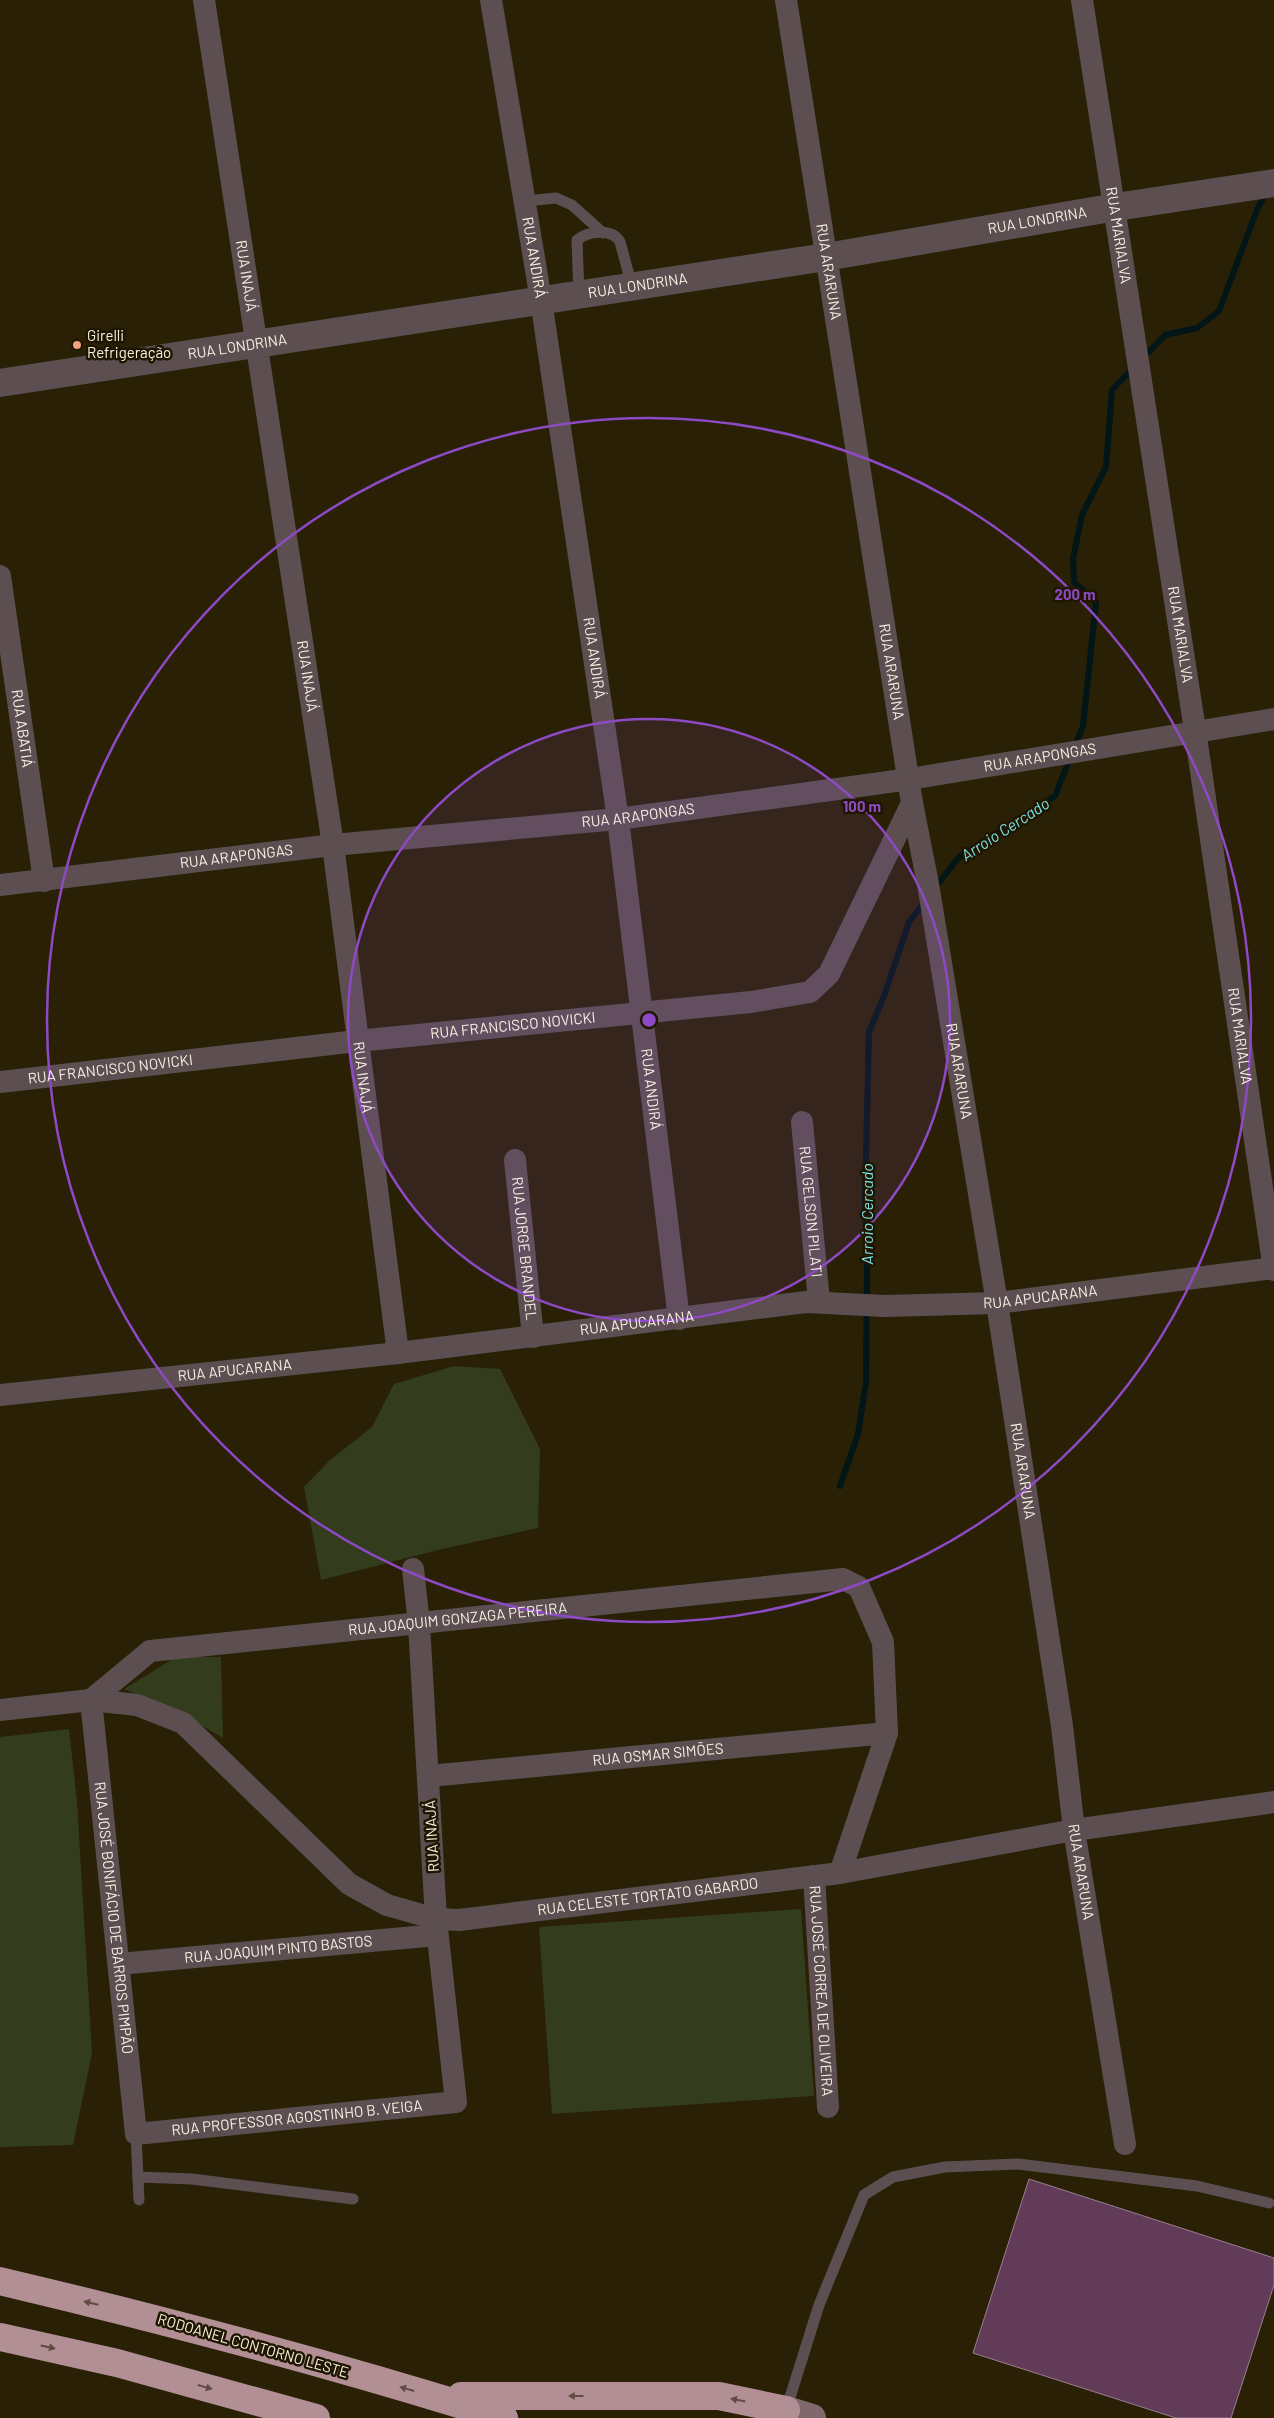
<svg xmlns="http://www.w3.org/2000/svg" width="1274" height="2418" font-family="Barlow,sans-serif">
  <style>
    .green { fill: #333d1e }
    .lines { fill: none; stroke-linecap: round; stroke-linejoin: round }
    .stream { stroke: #021517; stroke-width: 6 }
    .building { fill: #613b57; stroke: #9a7f92 }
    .service { stroke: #5d4f51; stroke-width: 11 }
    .minor { stroke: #5d4f51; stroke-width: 22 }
    .tertiary { stroke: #5d4f51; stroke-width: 28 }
    .secondary { stroke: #7f696c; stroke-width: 28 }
    .motorway { stroke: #b18f94; stroke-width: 28 }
    .oneway { fill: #614c43 }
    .ring { fill: none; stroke: #8e4ac4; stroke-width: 2.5 }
    .poi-dot { fill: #f2a17e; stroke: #201600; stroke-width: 2 }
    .labels { text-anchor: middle; stroke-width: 5; stroke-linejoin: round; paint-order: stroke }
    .street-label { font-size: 15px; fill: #f7f1e2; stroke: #201600 }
    .poi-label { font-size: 15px; fill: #f7f1e2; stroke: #201600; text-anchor: start }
    .water-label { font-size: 16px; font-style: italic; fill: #7ae2ea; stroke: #201600 }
    .centre { fill: #8e4ac4; stroke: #201600; stroke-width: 2.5 }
    .ring-label { font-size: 15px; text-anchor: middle; font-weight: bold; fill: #8e4ac4; stroke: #201600; stroke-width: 5; stroke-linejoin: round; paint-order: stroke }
  </style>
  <rect width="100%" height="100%" fill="#292006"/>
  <g class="green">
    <path d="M454,1366L500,1369L540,1449L538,1528L442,1549L321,1580L304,1487L330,1460L372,1427L394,1384Z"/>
    <path d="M176,1657H221L223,1738L178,1712L124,1689Z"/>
    <path d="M69,1729L77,1802L92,2053L73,2145L0,2147V1737Z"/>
    <path d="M801,1909L814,2096L552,2114L539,1927Z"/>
  </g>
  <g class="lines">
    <g class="stream">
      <path d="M1143,358L1165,335L1197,328L1219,311L1257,210L1266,193"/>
      <path d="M1075,746L1083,726L1096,602L1074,582L1073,559L1082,515L1106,467L1112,390L1134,367"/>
      <path d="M934,889L959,857L1055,796L1070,758"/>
      <path d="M840,1486L858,1434L866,1382L867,1268L865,1198L869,1032L884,996L909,922L925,901"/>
    </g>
  </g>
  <path class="building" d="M1029,2179L1274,2258V2285L1231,2418H1176L973,2353Z"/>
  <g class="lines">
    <g class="service">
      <path d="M525,201L556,198L572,205L603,233"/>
      <path d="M579,294L577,240C588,231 612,228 620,242L632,286"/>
      <path d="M136,2134L139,2200"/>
      <path d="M138,2177L192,2179L353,2199"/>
      <path d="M786,2410L819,2305L864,2195L893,2177L945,2167L1018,2164L1197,2186L1269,2203"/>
    </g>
    <g class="minor">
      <path id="s1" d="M204,0L333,845L398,1353"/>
      <path id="s2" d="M491,0L541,300L618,819L679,1319"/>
      <path id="s3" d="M786,0L912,803L928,884L997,1303L1062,1726L1074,1830L1125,2144"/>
      <path id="s4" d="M1082,0L1195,730L1274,1270"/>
      <path id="s5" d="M0,576L44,881"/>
      <path id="s6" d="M0,885L333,845L618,819L910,779L1274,719"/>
      <path id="s7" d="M0,1082L357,1041L751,1002L810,992L829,974L912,803"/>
      <path id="s8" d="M802,1122L819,1301"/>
      <path id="s9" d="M515,1160L533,1337"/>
      <path id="s10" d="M0,1395L398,1353L806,1302L885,1306L997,1303L1274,1268"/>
      <path id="s11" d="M91,1700L136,2134L456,2102L436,1919L419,1624L413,1569"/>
      <path id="s12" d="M91,1700L150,1651L843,1579L859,1587L883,1642L887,1733L840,1873"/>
      <path id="s13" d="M0,1710L91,1700L137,1705L183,1723L349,1884L387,1905L436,1919L459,1920L840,1873L1074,1830L1274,1802"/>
      <path id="s14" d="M429,1776L887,1733"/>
      <path id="s15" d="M814,1876L828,2107"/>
      <path id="s16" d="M119,1964L437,1935"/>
    </g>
    <path class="tertiary" id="s17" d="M0,383L826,257L1116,207L1274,183"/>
    <path class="secondary" d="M786,2410L812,2418"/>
    <g class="motorway">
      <path d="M0,2281C169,2321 338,2366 504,2418"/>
      <path d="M0,2337L117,2363L316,2418"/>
      <path d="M461,2396H719L786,2410"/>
    </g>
  </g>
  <defs><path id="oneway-solid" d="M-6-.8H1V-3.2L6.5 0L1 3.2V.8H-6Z" transform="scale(1.25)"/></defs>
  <g class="oneway">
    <use href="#oneway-solid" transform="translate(91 2303) rotate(-167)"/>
    <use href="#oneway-solid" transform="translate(48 2347) rotate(12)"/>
    <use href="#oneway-solid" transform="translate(205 2387) rotate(16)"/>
    <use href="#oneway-solid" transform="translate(407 2389) rotate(-164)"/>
    <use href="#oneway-solid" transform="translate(576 2396) rotate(180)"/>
    <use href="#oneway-solid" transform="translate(738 2400) rotate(-169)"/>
  </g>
  <circle cx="649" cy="1020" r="301" fill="#8e4ac4" fill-opacity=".12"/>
  <g class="ring">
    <circle cx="649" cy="1020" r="301"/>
    <circle cx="649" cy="1020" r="602"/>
  </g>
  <circle class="poi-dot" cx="77" cy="345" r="5"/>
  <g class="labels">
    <g class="street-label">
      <text dy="5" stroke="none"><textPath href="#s17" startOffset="1050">RUA LONDRINA</textPath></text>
      <text dy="5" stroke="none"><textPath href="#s4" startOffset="238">RUA MARIALVA</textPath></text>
      <text dy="5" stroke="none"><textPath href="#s2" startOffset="261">RUA ANDIRÁ</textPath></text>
      <text dy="5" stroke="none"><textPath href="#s3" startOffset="275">RUA ARARUNA</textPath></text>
      <text dy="5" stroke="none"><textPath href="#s1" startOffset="279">RUA INAJÁ</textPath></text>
      <text dy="5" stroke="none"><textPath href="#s17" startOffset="645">RUA LONDRINA</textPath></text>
      <text dy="5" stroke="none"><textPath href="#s17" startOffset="240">RUA LONDRINA</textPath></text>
      <text dy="5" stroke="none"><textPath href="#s4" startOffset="642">RUA MARIALVA</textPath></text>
      <text dy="5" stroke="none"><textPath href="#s2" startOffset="666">RUA ANDIRÁ</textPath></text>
      <text dy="5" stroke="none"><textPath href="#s3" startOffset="680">RUA ARARUNA</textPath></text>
      <text dy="5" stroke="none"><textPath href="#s1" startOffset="684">RUA INAJÁ</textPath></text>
      <text dy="5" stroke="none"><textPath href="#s5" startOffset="154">RUA ABATIÁ</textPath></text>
      <text dy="5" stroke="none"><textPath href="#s6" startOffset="1048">RUA ARAPONGAS</textPath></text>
      <text dy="5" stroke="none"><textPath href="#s6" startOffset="642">RUA ARAPONGAS</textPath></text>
      <text dy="5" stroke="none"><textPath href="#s6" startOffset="238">RUA ARAPONGAS</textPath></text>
      <text dy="5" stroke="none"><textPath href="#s7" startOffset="516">RUA FRANCISCO NOVICKI</textPath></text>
      <text dy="5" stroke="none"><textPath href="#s4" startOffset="1048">RUA MARIALVA</textPath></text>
      <text dy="5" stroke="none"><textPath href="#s7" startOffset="111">RUA FRANCISCO NOVICKI</textPath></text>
      <text dy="5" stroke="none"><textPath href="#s3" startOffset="1085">RUA ARARUNA</textPath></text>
      <text dy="5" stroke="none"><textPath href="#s1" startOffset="1089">RUA INAJÁ</textPath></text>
      <text dy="5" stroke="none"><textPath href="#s2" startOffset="1101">RUA ANDIRÁ</textPath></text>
      <text dy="5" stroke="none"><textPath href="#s8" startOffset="90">RUA GELSON PILATI</textPath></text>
      <text dy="5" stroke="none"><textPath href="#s9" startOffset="89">RUA JORGE BRANDEL</textPath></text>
      <text dy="5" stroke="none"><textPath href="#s10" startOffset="1046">RUA APUCARANA</textPath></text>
      <text dy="5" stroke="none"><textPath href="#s10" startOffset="641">RUA APUCARANA</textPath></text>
      <text dy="5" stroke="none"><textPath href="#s10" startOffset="236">RUA APUCARANA</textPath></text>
      <text dy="5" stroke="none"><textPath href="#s3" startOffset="1490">RUA ARARUNA</textPath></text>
      <text dy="5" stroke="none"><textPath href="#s12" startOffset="386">RUA JOAQUIM GONZAGA PEREIRA</textPath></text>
      <text dy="5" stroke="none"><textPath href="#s14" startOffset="230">RUA OSMAR SIMÕES</textPath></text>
      <text transform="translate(432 1836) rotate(-93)" y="5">RUA INAJÁ</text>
      <text dy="5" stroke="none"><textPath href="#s3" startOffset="1895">RUA ARARUNA</textPath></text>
      <text dy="5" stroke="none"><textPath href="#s13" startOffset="726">RUA CELESTE TORTATO GABARDO</textPath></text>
      <text dy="5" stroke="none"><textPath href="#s11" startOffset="219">RUA JOSÉ BONIFÁCIO DE BARROS PIMPÃO</textPath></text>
      <text dy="5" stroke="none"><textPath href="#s16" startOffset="160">RUA JOAQUIM PINTO BASTOS</textPath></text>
      <text dy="5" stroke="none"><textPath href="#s15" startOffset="115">RUA JOSÉ CORREA DE OLIVEIRA</textPath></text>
      <text dy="5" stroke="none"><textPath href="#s11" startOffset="598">RUA PROFESSOR AGOSTINHO B. VEIGA</textPath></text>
      <text transform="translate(253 2346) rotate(16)" y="5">RODOANEL CONTORNO LESTE</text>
    </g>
    <g class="poi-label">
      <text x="87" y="341">Girelli<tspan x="87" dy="17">Refrigeração</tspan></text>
    </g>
    <g class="water-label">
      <text transform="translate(1005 829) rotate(-33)" y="6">Arroio Cercado</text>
      <text transform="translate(867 1214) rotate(-90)" y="6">Arroio Cercado</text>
    </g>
  </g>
  <circle cx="649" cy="1020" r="8" class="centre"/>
  <g class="ring-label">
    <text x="1075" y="600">200 m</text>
    <text x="862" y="812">100 m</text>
  </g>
</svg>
